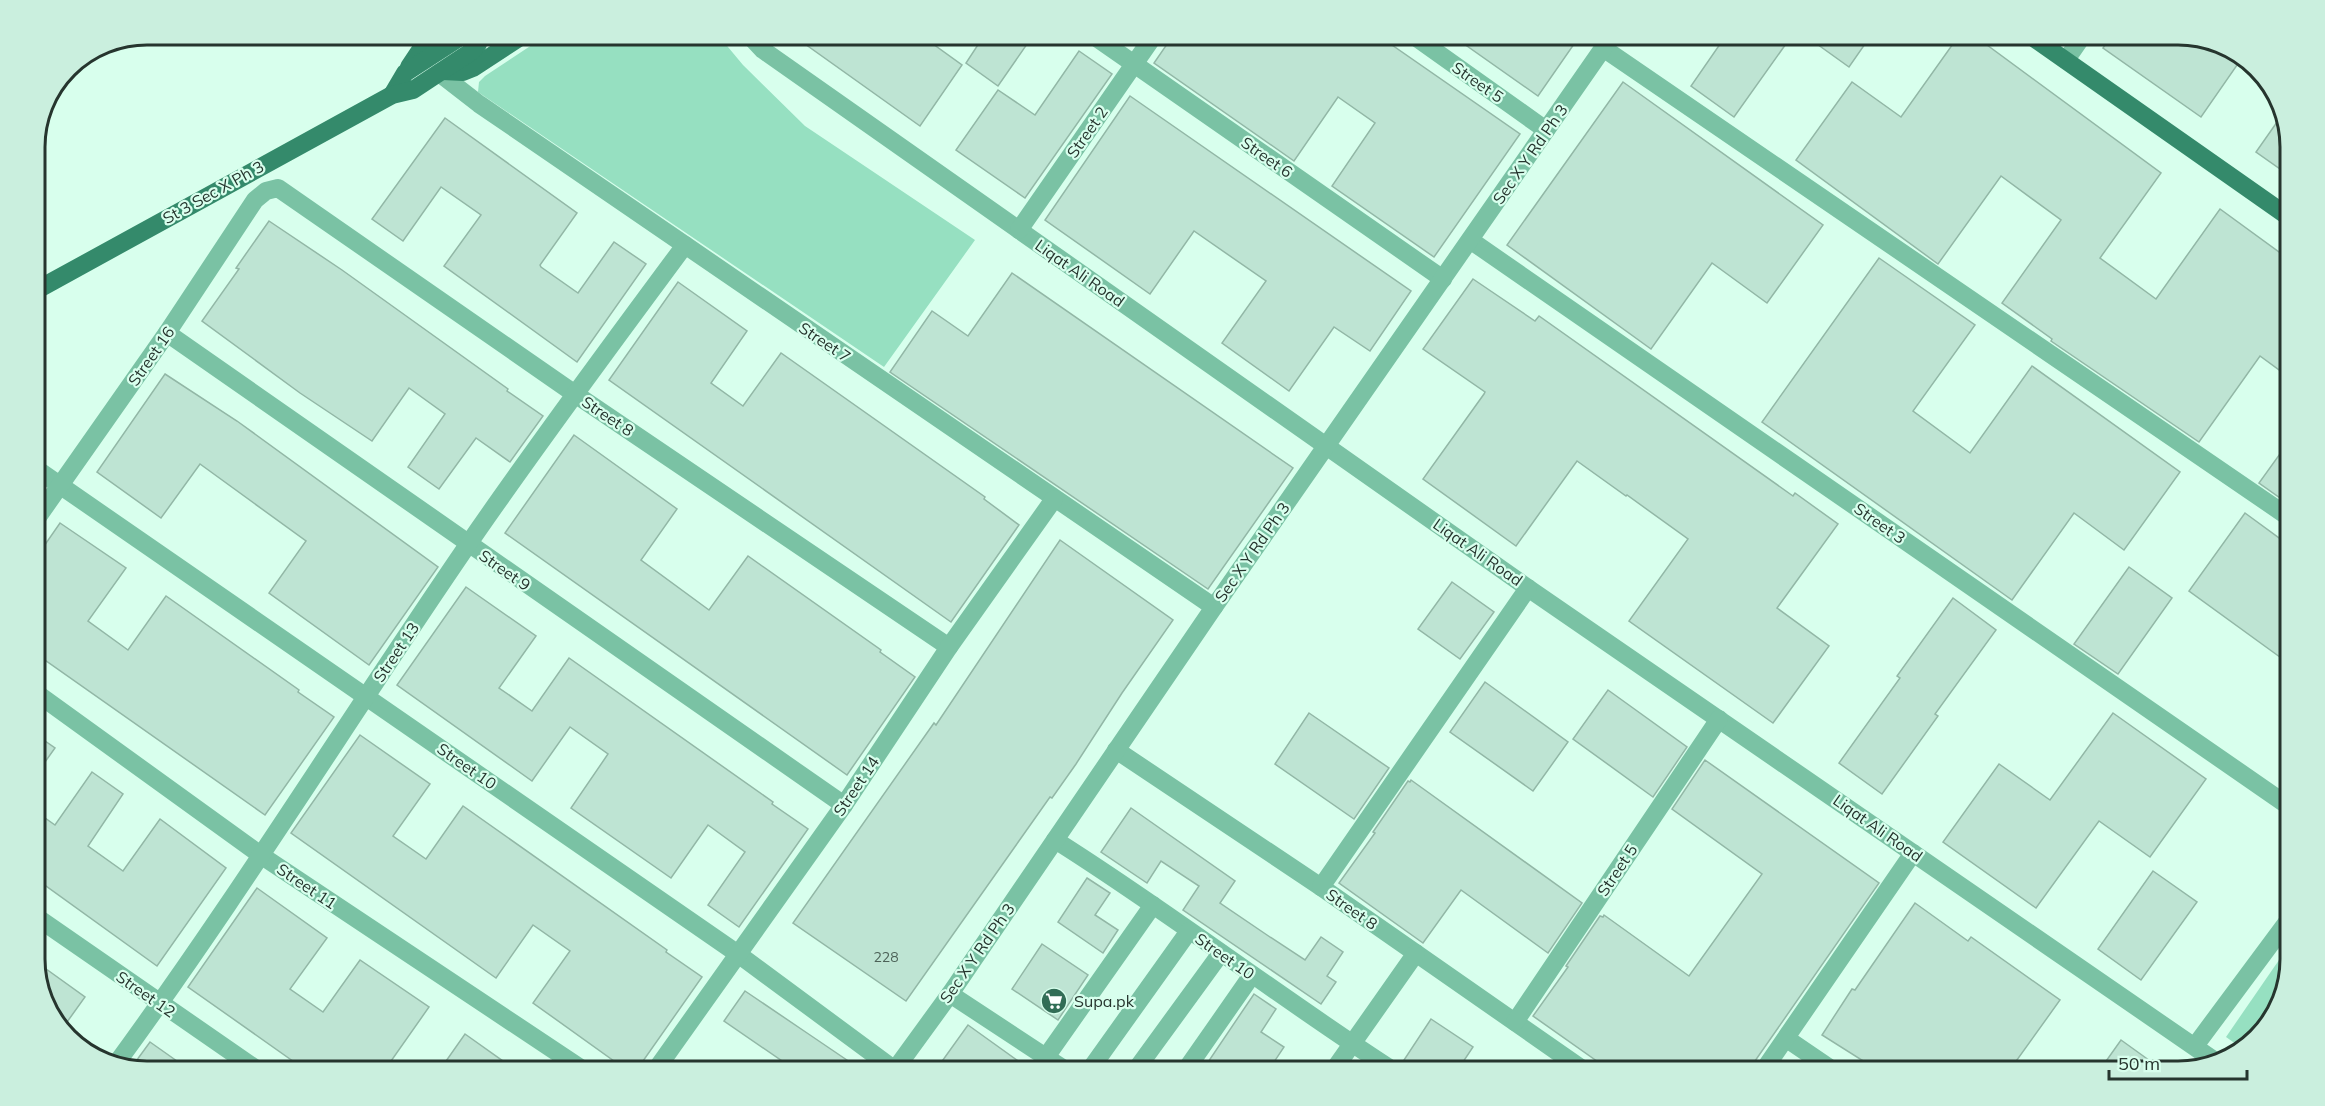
<svg xmlns="http://www.w3.org/2000/svg" width="2325" height="1106" font-family="Mulish,sans-serif">
  <style>
    .green { fill: #96e0c1 }
    .building { fill: #bee4d3; stroke: #92b7a6; stroke-width: 1.5 }
    .lines { fill: none; stroke-linecap: round; stroke-linejoin: round }
    .minor { stroke: #7ac2a4; stroke-width: 18 }
    .major { stroke: #348a6b; stroke-width: 18 }
    .labels { text-anchor: middle; stroke-width: 4.5; stroke-linejoin: round; paint-order: stroke }
    .number-label { font-size: 14px; fill: #4c6157 }
    .street-label { font-size: 16px; fill: #26352e; stroke: #d8ffed }
    .poi-label { font-size: 16px; fill: #26352e; stroke: #d8ffed; text-anchor: start }
    .rim { fill: none; stroke: #26352e; stroke-width: 3 }
  </style>
  <rect width="100%" height="100%" fill="#d8ffed"/>
  <g class="green">
    <path d="M547,35H718L743,65L805,126L975,240L884,367L478,92L479,82L485,76Z"/>
    <path d="M2290,944V959L2279,1009L2243,1049L2226,1037Z"/>
  </g>
  <g class="building">
    <path d="M791,34H919L962,65L920,126Z"/>
    <path d="M985,34H1034L998,86L966,63Z"/>
    <path d="M1174,34H1376L1520,134L1434,257L1332,186L1375,123L1338,97L1294,161L1154,63Z"/>
    <path d="M1450,34H1581L1538,96Z"/>
    <path d="M1727,34H1793L1734,117L1691,86Z"/>
    <path d="M1803,34H1872L1849,67Z"/>
    <path d="M1960,34H1972L2161,173L2100,258L2156,299L2220,209L2290,260V378L2260,356L2199,442L2051,341L2052,339L2002,303L2061,220L2001,176L1938,264L1796,160L1852,82L1901,117Z"/>
    <path d="M2112,34H2178L2228,46L2242,58L2201,117L2103,48Z"/>
    <path d="M1079,51L1112,74L1025,198L956,150L998,90L1035,115Z"/>
    <path d="M1623,82L1823,225L1767,303L1712,263L1651,349L1507,245Z"/>
    <path d="M1130,96L1411,291L1370,351L1334,327L1289,391L1222,343L1266,281L1194,231L1150,294L1045,220Z"/>
    <path d="M2282,115L2290,140V176L2256,152Z"/>
    <path d="M445,118L577,213L540,265L541,267L578,293L614,242L646,264L577,362L444,266L481,215L441,187L403,241L372,219Z"/>
    <path d="M269,221L342,270L508,389L507,391L543,416L510,462L476,438L439,489L408,467L445,414L409,388L372,441L300,393L202,321L239,269L236,268Z"/>
    <path d="M1879,258L1975,325L1913,411L1970,453L2032,366L2180,472L2124,550L2074,513L2012,600L1762,422Z"/>
    <path d="M1012,273L1293,468L1208,589L890,372L932,311L968,336Z"/>
    <path d="M1473,279L1535,321L1539,316L1793,496L1795,493L1838,524L1777,608L1829,646L1773,723L1629,621L1688,539L1627,495L1626,496L1577,461L1516,546L1423,479L1484,394L1485,392L1423,349Z"/>
    <path d="M678,282L747,331L711,383L743,406L781,353L985,497L984,499L1019,525L951,622L609,380Z"/>
    <path d="M165,374L237,421L438,567L369,665L269,593L306,541L200,464L161,518L97,472Z"/>
    <path d="M574,435L677,509L641,560L709,610L748,556L881,650L880,652L915,677L847,775L505,533Z"/>
    <path d="M2290,440V505L2259,483Z"/>
    <path d="M2245,513L2290,546V651L2284,660L2189,591Z"/>
    <path d="M60,523L126,568L88,621L128,650L166,596L299,690L298,692L334,717L265,815L35,653V559Z"/>
    <path d="M1060,540L1173,620L1122,693L1076,764L1052,798L1050,797L906,1001L793,923L934,723L936,725Z"/>
    <path d="M2129,567L2172,598L2118,674L2074,644Z"/>
    <path d="M1452,582L1494,612L1460,659L1418,629Z"/>
    <path d="M466,587L536,636L499,688L532,711L569,658L773,802L772,804L808,829L739,927L708,905L745,852L708,825L671,878L571,808L608,754L570,727L532,781L397,685Z"/>
    <path d="M1953,598L1996,630L1935,714L1938,716L1882,794L1839,763L1900,678L1897,676Z"/>
    <path d="M1485,682L1568,742L1533,791L1450,732Z"/>
    <path d="M1608,690L1687,747L1653,797L1573,739Z"/>
    <path d="M1309,713L1389,768L1354,819L1275,764Z"/>
    <path d="M2113,713L2206,779L2150,857L2099,821L2036,908L1943,842L1999,764L2050,800Z"/>
    <path d="M35,734L55,748L35,776Z"/>
    <path d="M360,735L430,784L393,836L426,859L463,806L667,950L666,952L702,977L636,1071H628L533,1003L570,951L533,925L496,978L291,833Z"/>
    <path d="M1705,760L1879,883L1748,1071H1611L1533,1016L1568,967L1566,966L1600,916L1603,917L1604,915L1689,976L1762,874L1672,809Z"/>
    <path d="M92,772L123,794L88,846L123,871L160,819L226,868L157,966L35,878V811L55,825Z"/>
    <path d="M1411,780L1582,903L1548,953L1461,890L1423,943L1339,883L1375,833L1373,832L1408,781L1410,782Z"/>
    <path d="M1131,808L1235,881L1220,903L1267,935L1305,960L1321,937L1343,952L1327,976L1336,982L1321,1004L1183,910L1199,886L1161,861L1147,883L1101,852Z"/>
    <path d="M2153,871L2197,902L2141,980L2098,949Z"/>
    <path d="M1087,878L1110,893L1095,915L1118,930L1103,953L1058,922Z"/>
    <path d="M257,888L327,938L290,989L323,1012L360,960L429,1007L391,1061L406,1071H307L188,987Z"/>
    <path d="M1915,903L1968,941L1971,937L2060,1000L2009,1071H1879L1822,1035L1852,989L1855,990Z"/>
    <path d="M1042,944L1088,975L1058,1020L1012,989Z"/>
    <path d="M35,961L85,997L62,1029L54,1022L35,967Z"/>
    <path d="M745,991L810,1035L863,1071H775L782,1061L724,1021Z"/>
    <path d="M1254,994L1276,1009L1261,1032L1284,1047L1268,1071H1202Z"/>
    <path d="M1431,1019L1473,1047L1457,1071H1413L1402,1063Z"/>
    <path d="M968,1025L1032,1071H935Z"/>
    <path d="M465,1034L517,1071H439Z"/>
    <path d="M2121,1040L2164,1071H2099Z"/>
    <path d="M150,1042L191,1071H147L131,1068Z"/>
  </g>
  <g class="lines">
    <g class="minor">
      <path d="M748,34L763,50L1528,588L2215,1061"/>
      <path d="M1091,34L1443,279"/>
      <path d="M1411,34L1546,130"/>
      <path d="M1603,48L2290,518"/>
      <path d="M2066,60L2084,34"/>
      <path d="M439,73L479,104L685,245L1214,607"/>
      <path d="M1019,230L1155,34"/>
      <path d="M1470,240L2290,807"/>
      <path d="M167,333L844,805"/>
      <path d="M35,468L738,954L895,1070"/>
      <path d="M35,521L167,333L255,200L266,191L278,188L575,394L949,647"/>
      <path d="M35,692L262,856L585,1071"/>
      <path d="M1116,750L1321,887L1585,1071"/>
      <path d="M1055,840C1171,913 1279,997 1394,1071"/>
      <path d="M1321,887L1528,588"/>
      <path d="M35,916L259,1071"/>
      <path d="M950,994L1067,1071"/>
      <path d="M1515,1022L1719,719"/>
      <path d="M1787,1039L1834,1071"/>
      <path d="M2195,1046L2290,918"/>
      <path d="M1046,1057L1153,905"/>
      <path d="M116,1064C239,896 349,718 467,546C537,444 611,345 685,245"/>
      <path d="M655,1071L844,805L949,647L1054,499"/>
      <path d="M894,1071L950,994L1214,607L1613,34"/>
      <path d="M1089,1071L1189,931"/>
      <path d="M1135,1071L1221,953"/>
      <path d="M1185,1071L1252,975"/>
      <path d="M1333,1071L1416,953"/>
      <path d="M1763,1071L1913,853"/>
    </g>
    <g class="major">
      <path d="M2028,34L2290,218"/>
      <path d="M409,67L423,46L426,34"/>
      <path d="M443,71L463,72L473,68L525,34"/>
      <path d="M392,95L405,73L465,34"/>
      <path d="M35,291L392,95L413,90L472,51L478,44L481,34"/>
    </g>
  </g>
  <defs>
    <g id="supermarket-disc" transform="scale(1.35)"><circle r="9.5" fill="#326d56" stroke="#d8ffed"/><path d="M-6-5.5h2.5l.6 2H6L4.5 2H-2.5L-4.4-4H-6ZM-1.5 3.2a1.3 1.3 0 1 0 .1 0ZM3 3.2a1.3 1.3 0 1 0 .1 0Z" fill="#fff"/></g>
  </defs>
  <g fill-rule="evenodd">
    <use href="#supermarket-disc" x="1054" y="1001"/>
  </g>
  <g class="labels">
    <g class="number-label">
      <text x="886" y="962">228</text>
    </g>
    <g class="street-label">
      <text transform="translate(1478 82) rotate(35)" y="6">Street 5</text>
      <text transform="translate(1087 132) rotate(-55)" y="6">Street 2</text>
      <text transform="translate(1530 154) rotate(-55)" y="6">Sec X Y Rd Ph 3</text>
      <text transform="translate(1267 157) rotate(35)" y="6">Street 6</text>
      <text transform="translate(213 192) rotate(-29)" y="6">St 3 Sec X Ph 3</text>
      <text transform="translate(1080 273) rotate(35)" y="6">Liqat Ali Road</text>
      <text transform="translate(825 342) rotate(34)" y="6">Street 7</text>
      <text transform="translate(151 356) rotate(-55)" y="6">Street 16</text>
      <text transform="translate(608 416) rotate(34)" y="6">Street 8</text>
      <text transform="translate(1880 523) rotate(35)" y="6">Street 3</text>
      <text transform="translate(1252 552) rotate(-55)" y="6">Sec X Y Rd Ph 3</text>
      <text transform="translate(1478 552) rotate(35)" y="6">Liqat Ali Road</text>
      <text transform="translate(505 570) rotate(35)" y="6">Street 9</text>
      <text transform="translate(396 652) rotate(-56)" y="6">Street 13</text>
      <text transform="translate(467 766) rotate(35)" y="6">Street 10</text>
      <text transform="translate(856 786) rotate(-56)" y="6">Street 14</text>
      <text transform="translate(1878 828) rotate(35)" y="6">Liqat Ali Road</text>
      <text transform="translate(1617 870) rotate(-56)" y="6">Street 5</text>
      <text transform="translate(307 886) rotate(34)" y="6">Street 11</text>
      <text transform="translate(1352 909) rotate(35)" y="6">Street 8</text>
      <text transform="translate(977 953) rotate(-55)" y="6">Sec X Y Rd Ph 3</text>
      <text transform="translate(1225 956) rotate(35)" y="6">Street 10</text>
      <text transform="translate(146 994) rotate(35)" y="6">Street 12</text>
    </g>
    <g class="poi-label">
      <text x="1074" y="1007">Supa.pk</text>
    </g>
  </g>
  <path d="M0 0H2325V1106H0ZM147 45H2178A102 102 0 0 1 2280 147V959A102 102 0 0 1 2178 1061H147A102 102 0 0 1 45 959V147A102 102 0 0 1 147 45Z" fill="#caefde" fill-rule="evenodd"/>
  <path class="rim" d="M147 45H2178A102 102 0 0 1 2280 147V959A102 102 0 0 1 2178 1061H147A102 102 0 0 1 45 959V147A102 102 0 0 1 147 45Z"/>
  <path d="M2109 1070v9h138v-9" fill="none" stroke="#26352e" stroke-width="3"/>
  <text x="2118" y="1070" font-size="18" fill="#26352e" stroke="#d8ffed" stroke-width="4.5" paint-order="stroke">50 m</text>
</svg>
